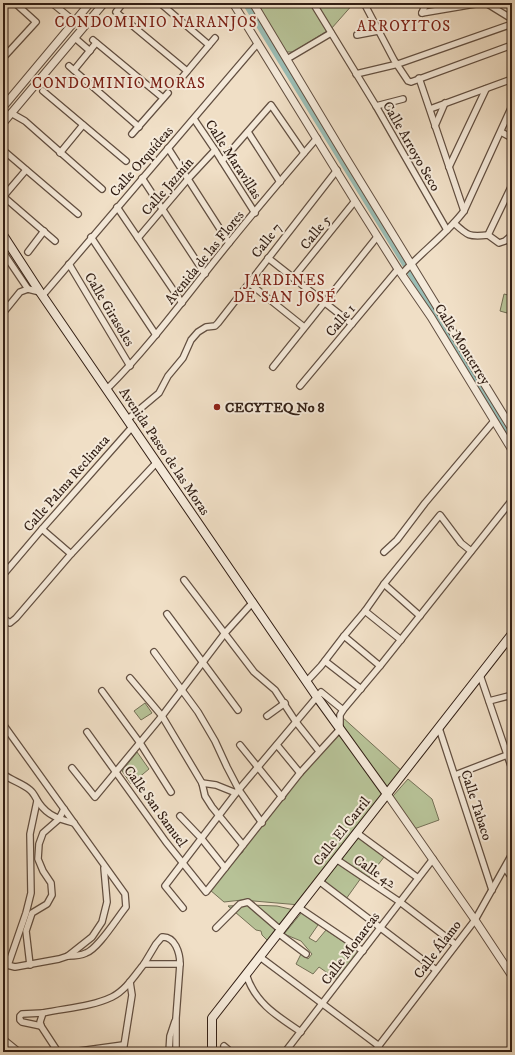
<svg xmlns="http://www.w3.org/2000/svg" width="515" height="1055" font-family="'IM FELL DW Pica',serif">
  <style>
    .green { fill: #b7c297; stroke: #747056 }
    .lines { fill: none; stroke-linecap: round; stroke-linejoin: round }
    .canal { stroke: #9abdb5; stroke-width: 5.5 }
    .minor-casing { stroke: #624f41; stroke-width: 8 }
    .tertiary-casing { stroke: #624f41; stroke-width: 9 }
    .secondary-casing { stroke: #321f15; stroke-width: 10 }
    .minor { stroke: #f5eada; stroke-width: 5.5 }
    .tertiary { stroke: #f5eada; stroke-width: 7 }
    .secondary { stroke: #f5eada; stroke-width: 8 }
    .poi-dot { fill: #8f2418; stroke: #f5eada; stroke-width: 1.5 }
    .labels { text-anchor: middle; stroke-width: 4; stroke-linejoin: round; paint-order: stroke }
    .street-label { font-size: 14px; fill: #321f15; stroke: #f5eada }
    .poi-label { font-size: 14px; font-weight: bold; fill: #321f15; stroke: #f5eada; text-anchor: start }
    .neighbourhood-label { font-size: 15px; letter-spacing: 1px; fill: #7a1f14; stroke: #f5eada }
  </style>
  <rect width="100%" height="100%" fill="#f0dfc6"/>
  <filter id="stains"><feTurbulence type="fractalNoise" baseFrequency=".005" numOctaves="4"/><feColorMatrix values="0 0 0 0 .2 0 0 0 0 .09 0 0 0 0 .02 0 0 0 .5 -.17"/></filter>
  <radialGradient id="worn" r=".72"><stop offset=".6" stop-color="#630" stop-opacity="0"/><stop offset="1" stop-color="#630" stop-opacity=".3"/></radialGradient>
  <g class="green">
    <path d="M256,3H312L327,31L293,52H286Z"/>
    <path d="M323,3H354L331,29L317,5Z"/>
    <path d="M504,294L512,296L507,313L500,311Z"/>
    <path d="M145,703L152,713L141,720L134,711Z"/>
    <path d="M341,716L403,772L388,792L341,726Z"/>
    <path d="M339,729L385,795L300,905L242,900L224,902L210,890C221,877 229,863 243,852V846L278,804L285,798L292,787Z"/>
    <path d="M137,752L149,769L131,784L122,771Z"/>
    <path d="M408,779L432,799L439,820L414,829L393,796Z"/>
    <path d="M359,836L384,857L368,878L341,860Z"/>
    <path d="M338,863L361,878L346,899L324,882Z"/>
    <path d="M250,905L277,906L294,910L269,942L262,935L261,931L256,930L228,906Z"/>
    <path d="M302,912L318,925L309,938L316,942L326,930L359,952L336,979L319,967L313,974L296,964L301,954L308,959L312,954L301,941L284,934Z"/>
  </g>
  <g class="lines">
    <path class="canal" d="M245,3L512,440"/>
    <g class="minor-casing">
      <g id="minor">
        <path d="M52,3L74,21"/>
        <path d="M123,3L116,12L187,71"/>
        <path d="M160,3L209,45"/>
        <path d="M313,3L376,106L447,230"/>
        <path d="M364,3L394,60L408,81L411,82L512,45"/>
        <path d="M486,3L512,19"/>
        <path d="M422,13L481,3"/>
        <path d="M422,13L426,3"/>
        <path d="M357,35L378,31"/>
        <path d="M75,38L90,51"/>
        <path d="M93,40L163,98"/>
        <path d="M3,58L36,22L15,3"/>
        <path d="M287,59L331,33"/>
        <path d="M69,66L139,127"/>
        <path d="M74,70L96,43"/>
        <path d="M356,74L398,64L512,24"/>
        <path d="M419,78L464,211"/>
        <path d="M179,81L215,38"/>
        <path d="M43,91L126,161"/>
        <path d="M376,106L403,99"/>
        <path d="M430,109L512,79"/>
        <path d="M11,113L25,121L102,189"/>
        <path d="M194,119L215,150L255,213"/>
        <path d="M435,126L445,103"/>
        <path d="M248,132L280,182"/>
        <path d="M501,132L512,138"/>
        <path d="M132,134L168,93"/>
        <path d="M168,148L229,243"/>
        <path d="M3,150L78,214"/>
        <path d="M60,153L83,125"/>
        <path d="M222,161L271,105L304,153"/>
        <path d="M449,167L486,89"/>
        <path d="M142,178L205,274"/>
        <path d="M3,197L26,170"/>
        <path d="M4,197L55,241"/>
        <path d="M117,207L182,303"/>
        <path d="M454,223C468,236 469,237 488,235L499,243L505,241L512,235"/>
        <path d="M488,235L512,185"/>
        <path d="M91,237L156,335"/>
        <path d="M138,238L188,179L215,150"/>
        <path d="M3,252L28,289"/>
        <path d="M28,252L44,231"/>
        <path d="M268,258L352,324"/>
        <path d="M69,264L130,366"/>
        <path d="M402,274C421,252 446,235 464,211L512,106"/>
        <path d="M293,278L355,201"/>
        <path d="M249,283L304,327"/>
        <path d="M43,295L258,43"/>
        <path d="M3,313L20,292L28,289L40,292"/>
        <path d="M273,367L377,237"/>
        <path d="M300,386L398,269"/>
        <path d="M107,389C152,344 189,292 229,243C258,207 287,173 317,138"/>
        <path d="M128,419L159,393L168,376L183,358L191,340L198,332L206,327L215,326L218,323L337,170"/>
        <path d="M42,529L71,554"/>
        <path d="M384,552L397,540L425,503L494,421"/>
        <path d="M3,575L42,529L133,426"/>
        <path d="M184,580L254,672L275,690L296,722L319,751"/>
        <path d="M384,584L420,616"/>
        <path d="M365,611L401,640"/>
        <path d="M167,614L238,710"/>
        <path d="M3,618L10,623L16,618L71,554L157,462"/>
        <path d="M344,636L380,666"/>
        <path d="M154,652L198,712L215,741L227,767L239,790L262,823"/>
        <path d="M325,661L361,689"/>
        <path d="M480,675L512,769"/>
        <path d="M130,678L162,716L202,783L205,796L212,807L243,845"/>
        <path d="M307,681L321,666L344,636L365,611L384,584L440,515L461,543L471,551"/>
        <path d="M102,691L140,743L171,792"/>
        <path d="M489,701L512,695"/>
        <path d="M267,716L285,703"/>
        <path d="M3,724L125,894L126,907C117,918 98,949 86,953C80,956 74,956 68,956"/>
        <path d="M439,728L492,890"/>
        <path d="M87,732L166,842L206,892L300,773L340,729V715L343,710L380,666L512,500"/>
        <path d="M240,745L282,797"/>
        <path d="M277,745L300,773"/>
        <path d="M72,768L95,797L162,716L225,633L253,602"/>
        <path d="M3,774C12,781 22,783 30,790C34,793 36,799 39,803C48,816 59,819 74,823"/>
        <path d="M455,775L507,755"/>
        <path d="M202,783L216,785L236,793"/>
        <path d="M180,816L201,838L225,868"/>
        <path d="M357,833L418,878"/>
        <path d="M336,859L400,902L455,944"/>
        <path d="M505,868L512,878"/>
        <path d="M319,881L436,970"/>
        <path d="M298,907L363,951"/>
        <path d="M183,908L165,886L236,793L321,692L343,710"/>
        <path d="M216,928L240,904L248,902L277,927L282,929"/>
        <path d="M278,933L306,954"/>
        <path d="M260,957L379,1046"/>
        <path d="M3,964L15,967L59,959L68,956L92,937L102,922L107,902L104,868"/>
        <path d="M144,964L156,944L162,937C175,936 180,953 180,964"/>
        <path d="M8,965L26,913L31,893L30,834L37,801"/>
        <path d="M30,965L26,931L32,913L47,904L52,895L51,883L43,871L38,859L39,844L43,833L59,819L64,809"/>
        <path d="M246,974C255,1003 277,1016 301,1032"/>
        <path d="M41,1026L22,1022L20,1020V1016L22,1014L43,1013"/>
        <path d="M3,1039L19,1052"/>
        <path d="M224,1046L231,1052"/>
        <path d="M58,1052L41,1026L40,1022L43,1013C66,1008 91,1007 112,997C126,990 135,975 144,964H180L176,1018V1052"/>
        <path d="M72,1052L123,1045"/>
        <path d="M123,1052L132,995L130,982"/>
        <path d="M169,1052L170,1036L175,1021"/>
        <path d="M285,1052L433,859"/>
        <path d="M374,1052L475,920L512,854"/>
      </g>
    </g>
    <g class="tertiary-casing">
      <g id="tertiary">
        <path d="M233,3L355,201L398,269L431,317L512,450"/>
        <path d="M253,3L343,153L512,429"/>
        <path d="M3,107L90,3"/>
        <path d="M3,123L104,3"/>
        <path d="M387,794L475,920L512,976"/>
      </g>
    </g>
    <g class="secondary-casing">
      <g id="secondary">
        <path d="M3,235L40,292L317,697L387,794"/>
        <path d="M212,1052V1018L512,634"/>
      </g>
    </g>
    <use href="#minor" class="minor"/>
    <use href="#tertiary" class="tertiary"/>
    <use href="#secondary" class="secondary"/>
  </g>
  <circle class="poi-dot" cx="217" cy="407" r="4"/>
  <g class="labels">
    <g class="street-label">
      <text transform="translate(412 146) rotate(60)" y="5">Calle Arroyo Seco</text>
      <text transform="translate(234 159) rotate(57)" y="5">Calle Maravillas</text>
      <text transform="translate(141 161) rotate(-49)" y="5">Calle Orquídeas</text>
      <text transform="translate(167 186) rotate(-49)" y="5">Calle Jazmín</text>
      <text transform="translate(315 232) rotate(-51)" y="5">Calle 5</text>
      <text transform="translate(266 240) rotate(-52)" y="5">Calle 7</text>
      <text transform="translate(204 257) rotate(-51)" y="5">Avenida de las Flores</text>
      <text transform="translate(110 309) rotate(59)" y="5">Calle Girasoles</text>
      <text transform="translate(340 320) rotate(-50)" y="5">Calle 1</text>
      <text transform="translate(463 344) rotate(58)" y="5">Calle Monterrey</text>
      <text transform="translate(165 451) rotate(56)" y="5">Avenida Paseo de las Moras</text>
      <text transform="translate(66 483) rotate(-49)" y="5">Calle Palma Reclinata</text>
      <text transform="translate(477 805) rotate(72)" y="5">Calle Tabaco</text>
      <text transform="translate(156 806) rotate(54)" y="5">Calle San Samuel</text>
      <text transform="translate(341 831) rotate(-52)" y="5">Calle El Carril</text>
      <text transform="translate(375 871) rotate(34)" y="5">Calle 42</text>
      <text transform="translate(350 948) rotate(-53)" y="5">Calle Monarcas</text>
      <text transform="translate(437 949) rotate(-53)" y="5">Calle Álamo</text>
    </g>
    <g class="poi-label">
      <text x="225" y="412">CECYTEQ No 8</text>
    </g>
    <g class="neighbourhood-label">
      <text x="156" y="27">CONDOMINIO NARANJOS</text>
      <text x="404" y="31">ARROYITOS</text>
      <text x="119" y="88">CONDOMINIO MORAS</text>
      <text x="285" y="285">JARDINES<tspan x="285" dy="17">DE SAN JOSÉ</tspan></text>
    </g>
  </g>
  <rect width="515" height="1055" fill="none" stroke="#f0dfc6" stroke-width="16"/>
  <rect x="4" y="4" width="507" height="1047" fill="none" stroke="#321f15" stroke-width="2"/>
  <rect x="8" y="8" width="499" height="1039" fill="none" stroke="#321f15"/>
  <rect width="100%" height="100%" filter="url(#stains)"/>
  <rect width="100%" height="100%" fill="url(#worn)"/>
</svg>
